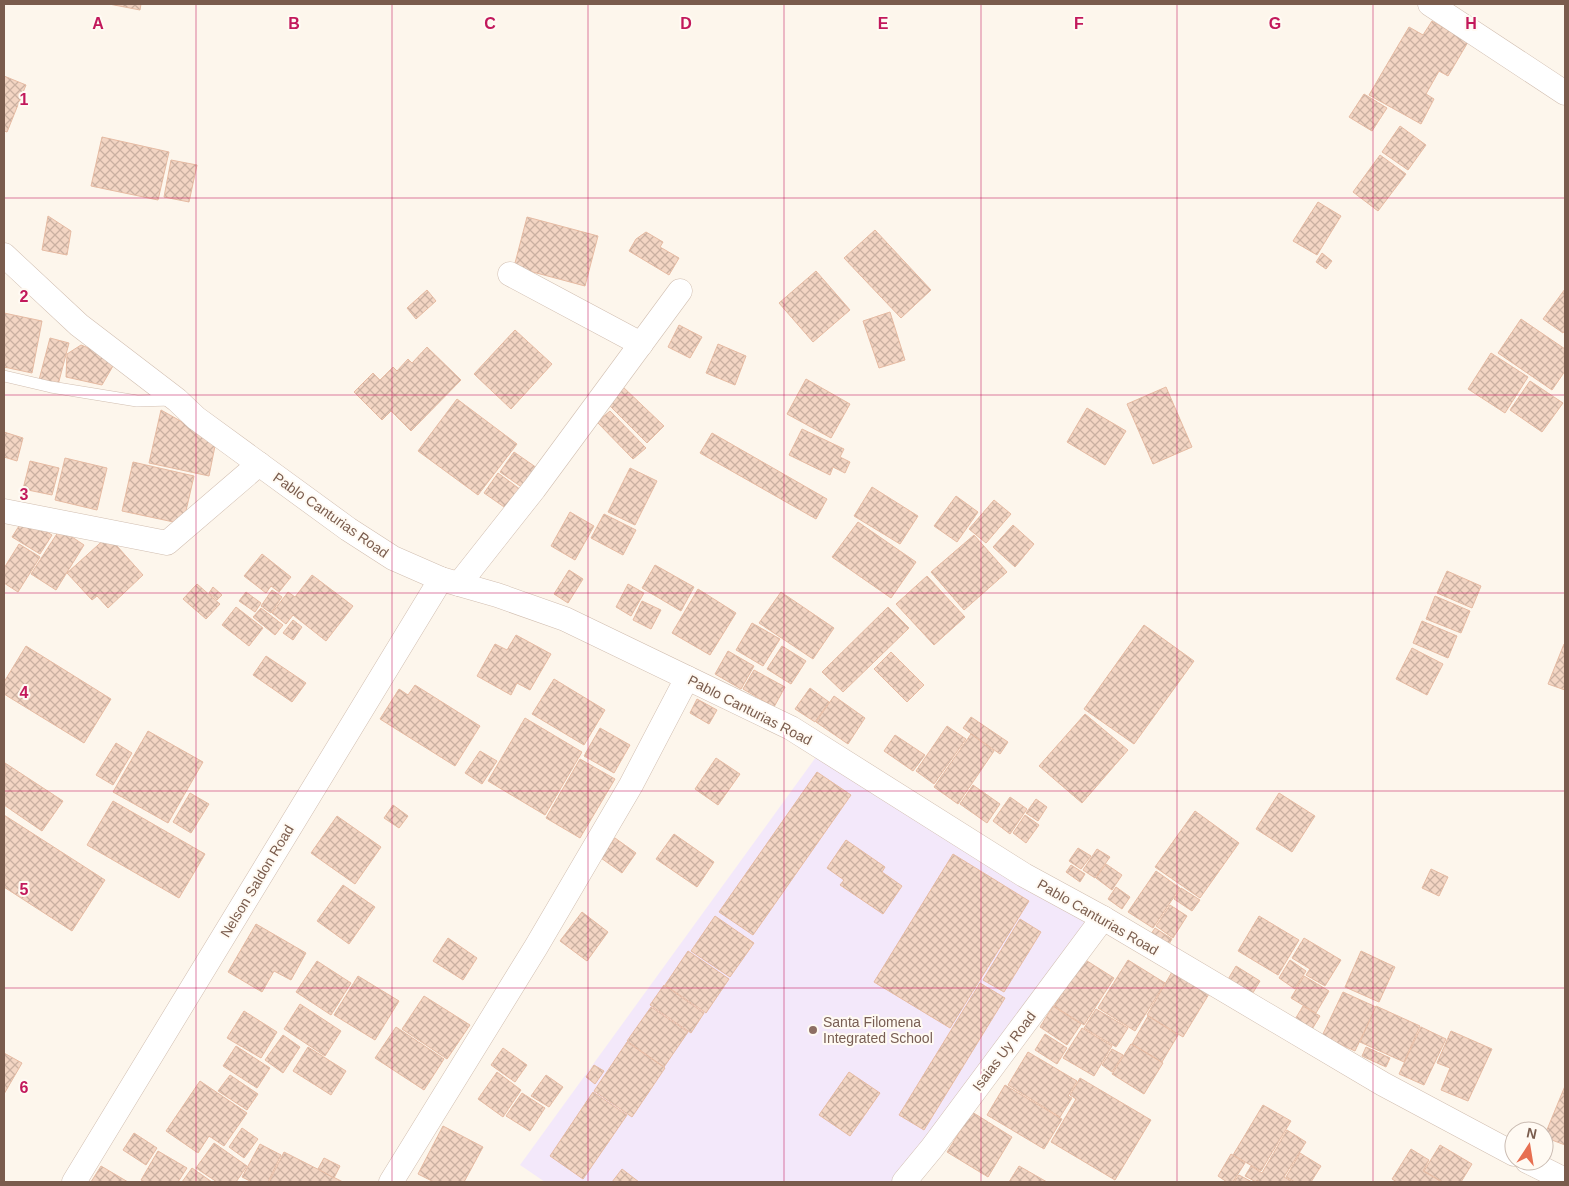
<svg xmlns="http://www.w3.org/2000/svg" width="1569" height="1186" font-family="Helvetica,sans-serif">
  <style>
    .education { fill: #f3e8fa }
    .building { fill: url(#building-cross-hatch); stroke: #e6bba3 }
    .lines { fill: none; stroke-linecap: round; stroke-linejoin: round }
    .service-casing { stroke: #d1beb0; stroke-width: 12 }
    .minor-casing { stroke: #d1beb0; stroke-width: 25 }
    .service { stroke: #fff; stroke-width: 11 }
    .minor { stroke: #fff; stroke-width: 24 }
    .grid { fill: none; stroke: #c2185b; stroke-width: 1; stroke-opacity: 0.55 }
    .education-dot { fill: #8d6e63; stroke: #fffaf3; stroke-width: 2 }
    .labels { text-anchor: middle; stroke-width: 4; stroke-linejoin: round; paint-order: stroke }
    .street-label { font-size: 14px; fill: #7a5c4d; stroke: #fffaf3 }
    .education-label { font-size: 14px; fill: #785e54; stroke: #fffaf3; text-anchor: start }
    .grid-label { font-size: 16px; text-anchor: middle; font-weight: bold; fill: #c2185b; stroke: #fffaf3; stroke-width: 4; stroke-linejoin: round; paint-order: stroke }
  </style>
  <defs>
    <pattern id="building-cross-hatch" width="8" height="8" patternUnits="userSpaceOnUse" patternTransform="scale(1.25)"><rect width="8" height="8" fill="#f3d5c3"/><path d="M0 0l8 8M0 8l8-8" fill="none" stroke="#cab0a1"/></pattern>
  </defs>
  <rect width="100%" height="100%" fill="#fdf6ec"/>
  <path class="education" d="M816,757L1086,923L931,1137L891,1182H545L520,1165Z"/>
  <g class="building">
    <path d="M109,4H141L140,10Z"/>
    <path d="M1432,21L1468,42L1448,76L1439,71L1426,94L1434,99L1421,124L1369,95L1409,27L1423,35Z"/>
    <path d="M4,76L26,85L7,132L4,131Z"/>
    <path d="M1364,94L1387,108L1372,131L1349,117Z"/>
    <path d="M1400,126L1426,145L1408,170L1382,152Z"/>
    <path d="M102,137L169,152L158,200L91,186Z"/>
    <path d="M1380,155L1406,174L1378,211L1353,192Z"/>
    <path d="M171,160L197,165L189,202L164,197Z"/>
    <path d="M1318,202L1341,216L1317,255L1293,241Z"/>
    <path d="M48,216L71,231L67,255L42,250Z"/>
    <path d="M527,217L598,236L585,286L514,267Z"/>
    <path d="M875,230L931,290L901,318L844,258Z"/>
    <path d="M646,232L663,242L660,247L679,258L669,275L629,251L636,239Z"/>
    <path d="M1322,253L1332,261L1326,269L1316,262Z"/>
    <path d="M816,271L850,310L813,342L779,303Z"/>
    <path d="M1565,289V330L1563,333L1543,319Z"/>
    <path d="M427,290L436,301L416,319L407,308Z"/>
    <path d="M890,312L905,360L879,368L863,321Z"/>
    <path d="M4,313L42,321L32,373L4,367Z"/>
    <path d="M1521,319L1565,349V371L1552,390L1498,353Z"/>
    <path d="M679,325L702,337L690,358L668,347Z"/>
    <path d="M515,330L552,364L511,409L474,374Z"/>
    <path d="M50,338L69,343L58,385L39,380Z"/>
    <path d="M718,344L746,356L735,385L706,373Z"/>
    <path d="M81,345L117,359L102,385L66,377L67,354Z"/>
    <path d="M427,347L461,380L411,431L391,411L382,420L354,392L373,373L380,380L393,367L397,371L408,359L412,363Z"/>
    <path d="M1491,353L1528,377L1505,413L1468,389Z"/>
    <path d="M806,379L850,404L831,438L787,414Z"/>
    <path d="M1530,381L1563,403L1542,432L1510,410Z"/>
    <path d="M622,386L664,426L647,443L606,402Z"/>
    <path d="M1166,387L1192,447L1153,464L1127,404Z"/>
    <path d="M457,399L517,444L478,495L418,451Z"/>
    <path d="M1087,408L1126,431L1105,465L1067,442Z"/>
    <path d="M161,410L216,441L209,476L149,463Z"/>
    <path d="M610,411L646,448L633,459L597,422Z"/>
    <path d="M802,429L844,449L840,457L850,462L845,473L833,467L830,475L789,455Z"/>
    <path d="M4,432L23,438L17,461L4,457Z"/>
    <path d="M712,433L827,499L816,519L700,453Z"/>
    <path d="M514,452L537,468L523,488L500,472Z"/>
    <path d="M65,458L107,468L97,510L55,500Z"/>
    <path d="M30,461L59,468L52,495L23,489Z"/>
    <path d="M133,462L194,476L183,524L122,511Z"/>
    <path d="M630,468L657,481L635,525L608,512Z"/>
    <path d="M498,473L521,490L507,509L484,493Z"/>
    <path d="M872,487L918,516L900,544L854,516Z"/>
    <path d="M956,496L978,512L957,542L934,526Z"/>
    <path d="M994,500L1011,514L986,543L969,529Z"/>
    <path d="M570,512L594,526L575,560L551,546Z"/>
    <path d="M604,514L636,530L623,555L591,538Z"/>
    <path d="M24,518L52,535L40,554L12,537Z"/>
    <path d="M858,522L916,562L891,598L832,557Z"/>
    <path d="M1013,525L1034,544L1015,567L993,547Z"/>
    <path d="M60,529L84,545L56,590L31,574Z"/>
    <path d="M974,535L1007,572L964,610L931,572Z"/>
    <path d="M108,536L143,575L108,608L97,596L92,600L67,573Z"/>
    <path d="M19,544L40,557L18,592L4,583V568Z"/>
    <path d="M262,554L291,577L279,592L271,586L266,593L244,576Z"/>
    <path d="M655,565L694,587L681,611L642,588Z"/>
    <path d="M569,570L583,579L568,603L554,594Z"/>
    <path d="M1447,571L1481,586L1472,608L1437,593Z"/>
    <path d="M312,575L353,606L326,641L293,615L286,624L272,613L288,592L295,597Z"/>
    <path d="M927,576L965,617L934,645L896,604Z"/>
    <path d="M197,584L220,604L206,619L183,599Z"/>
    <path d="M628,584L644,593L631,616L616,607Z"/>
    <path d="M213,587L222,595L217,600L209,593Z"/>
    <path d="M698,589L736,613L710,655L672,633Z"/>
    <path d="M272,590L282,597L271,613L261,606Z"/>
    <path d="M246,592L261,603L255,612L239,601Z"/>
    <path d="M781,592L834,628L813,659L759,623Z"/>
    <path d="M1435,596L1470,611L1461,633L1426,619Z"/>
    <path d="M642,601L661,610L651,629L633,620Z"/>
    <path d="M236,607L263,628L249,646L222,625Z"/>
    <path d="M888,607L909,628L843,692L822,672Z"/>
    <path d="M261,608L283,625L275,635L253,617Z"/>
    <path d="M293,620L302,627L293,640L283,633Z"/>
    <path d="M1422,621L1457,636L1448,658L1413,643Z"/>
    <path d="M752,623L780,639L763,666L736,650Z"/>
    <path d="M1144,625L1194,661L1134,744L1084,709Z"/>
    <path d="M516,635L551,654L530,690L517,683L511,695L477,676L495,644L507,650Z"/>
    <path d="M1564,644L1565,645V690L1548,684Z"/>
    <path d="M26,646L111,699L84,743L4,694V682Z"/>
    <path d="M782,646L806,661L791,684L767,669Z"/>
    <path d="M1412,648L1443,664L1427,695L1396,679Z"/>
    <path d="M728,651L754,666L741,689L715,674Z"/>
    <path d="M891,652L924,685L907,702L874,669Z"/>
    <path d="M266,656L306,683L292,702L253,675Z"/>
    <path d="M754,670L785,687L774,707L743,689Z"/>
    <path d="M554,679L605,710L584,745L532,714Z"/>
    <path d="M415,685L480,726L455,766L380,719L399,689L408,695Z"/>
    <path d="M810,688L829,702L815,722L795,709Z"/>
    <path d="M834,696L865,718L848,744L816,722Z"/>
    <path d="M697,699L717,710L709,724L690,713Z"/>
    <path d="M1085,714L1128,750L1082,803L1039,766Z"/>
    <path d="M971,717L1008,742L1000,754L963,728Z"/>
    <path d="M525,718L582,752L545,815L488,781Z"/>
    <path d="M947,726L966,739L934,784L916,771Z"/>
    <path d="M600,728L630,745L614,773L584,756Z"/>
    <path d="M148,731L203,762L168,823L113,792Z"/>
    <path d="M971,734L994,751L958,804L934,787Z"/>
    <path d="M895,735L925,755L913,771L884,751Z"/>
    <path d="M116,743L132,753L113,785L96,775Z"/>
    <path d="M480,751L497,761L482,784L465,773Z"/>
    <path d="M716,758L740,774L718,805L695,789Z"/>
    <path d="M580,759L615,779L580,838L546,818Z"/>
    <path d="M5,763L63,801L42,831L4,805Z"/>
    <path d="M817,772L851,795L753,935L719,912Z"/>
    <path d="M973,785L1000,804L987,823L960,804Z"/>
    <path d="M190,793L209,804L191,833L173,822Z"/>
    <path d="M1279,793L1315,816L1292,852L1256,829Z"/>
    <path d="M1010,797L1027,809L1010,834L993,821Z"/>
    <path d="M1036,799L1047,807L1038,821L1026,813Z"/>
    <path d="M113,801L205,854L179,898L87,845Z"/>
    <path d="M393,805L408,816L399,828L384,818Z"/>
    <path d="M1195,811L1239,843L1200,898L1155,867Z"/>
    <path d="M4,815L105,880L72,931L4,887Z"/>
    <path d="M1025,815L1039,825L1026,843L1013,833Z"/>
    <path d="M337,816L381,847L355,884L311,853Z"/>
    <path d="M674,834L714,862L697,887L656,859Z"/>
    <path d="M615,838L636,853L622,873L601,858Z"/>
    <path d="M846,840L885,867L882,872L902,886L883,914L840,885L844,880L827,868Z"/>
    <path d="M1078,848L1091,856L1081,869L1069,861Z"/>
    <path d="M1097,849L1110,857L1095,878L1083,870Z"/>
    <path d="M953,854L1029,901L950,1028L874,982Z"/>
    <path d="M1106,864L1122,875L1112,890L1096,878Z"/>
    <path d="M1071,865L1085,874L1080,882L1066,872Z"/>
    <path d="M1431,869L1448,877L1439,896L1422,888Z"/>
    <path d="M1156,871L1180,888L1153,928L1128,912Z"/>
    <path d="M343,885L375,907L349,944L317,921Z"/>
    <path d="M1116,887L1130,897L1122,909L1108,899Z"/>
    <path d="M1181,888L1200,900L1192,911L1174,899Z"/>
    <path d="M1170,905L1187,916L1173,938L1156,926Z"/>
    <path d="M582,912L608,932L587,961L560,941Z"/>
    <path d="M715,916L754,943L730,977L691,951Z"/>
    <path d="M1259,916L1299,940L1278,975L1238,951Z"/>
    <path d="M1020,919L1041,932L1004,992L983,980Z"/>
    <path d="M256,924L306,953L291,980L274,971L262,992L228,972Z"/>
    <path d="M1155,928L1172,939L1166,949L1149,937Z"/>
    <path d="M448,938L477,958L463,980L433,961Z"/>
    <path d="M1304,938L1341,960L1325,986L1306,975L1310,969L1292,958Z"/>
    <path d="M688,951L729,979L706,1013L665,985Z"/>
    <path d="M1361,951L1395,967L1379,1002L1345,987Z"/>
    <path d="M1084,959L1114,978L1084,1025L1054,1006Z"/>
    <path d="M1128,960L1165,983L1135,1031L1098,1008Z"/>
    <path d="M1290,960L1306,971L1295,989L1279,978Z"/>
    <path d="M317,961L351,983L331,1015L296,992Z"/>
    <path d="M1236,966L1260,981L1251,996L1227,981Z"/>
    <path d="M1172,972L1209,994L1183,1037L1147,1015Z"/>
    <path d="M358,976L399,1001L375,1040L334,1015Z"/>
    <path d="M1304,976L1329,991L1316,1013L1291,998Z"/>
    <path d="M980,983L1005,998L924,1130L899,1115Z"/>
    <path d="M664,985L704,1013L691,1033L650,1005Z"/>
    <path d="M1343,992L1376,1007L1355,1051L1322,1036Z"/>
    <path d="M424,996L470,1025L447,1059L402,1029Z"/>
    <path d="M300,1004L341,1031L325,1056L284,1029Z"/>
    <path d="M1053,1006L1081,1024L1067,1045L1040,1027Z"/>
    <path d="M1303,1006L1320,1016L1311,1031L1294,1021Z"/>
    <path d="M1376,1006L1420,1026L1404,1062L1360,1042Z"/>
    <path d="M651,1007L688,1032L664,1067L627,1041Z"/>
    <path d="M1096,1009L1128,1028L1116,1047L1084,1028Z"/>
    <path d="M244,1011L277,1032L261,1058L227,1038Z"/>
    <path d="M1148,1016L1178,1035L1162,1062L1132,1044Z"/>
    <path d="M396,1027L444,1059L424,1090L375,1058Z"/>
    <path d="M1421,1027L1446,1039L1424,1085L1399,1074Z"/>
    <path d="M1082,1028L1112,1046L1094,1076L1063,1058Z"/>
    <path d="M1451,1031L1492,1049L1468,1101L1441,1090L1450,1068L1437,1063Z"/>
    <path d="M1045,1034L1067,1048L1057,1064L1035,1050Z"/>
    <path d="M283,1035L300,1047L283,1073L265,1060Z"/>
    <path d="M627,1042L665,1068L632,1117L594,1091Z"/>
    <path d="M1131,1044L1163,1063L1144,1094L1112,1074Z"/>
    <path d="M236,1046L270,1068L257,1088L223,1066Z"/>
    <path d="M308,1047L346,1071L331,1095L293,1071Z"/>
    <path d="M1366,1047L1390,1058L1386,1067L1362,1056Z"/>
    <path d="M503,1048L527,1065L515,1082L491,1065Z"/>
    <path d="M1112,1049L1123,1055L1112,1072L1102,1065Z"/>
    <path d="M1028,1052L1077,1081L1068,1096L1072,1098L1060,1117L1008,1085Z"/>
    <path d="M4,1053L22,1063L4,1094Z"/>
    <path d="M594,1065L604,1071L595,1084L586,1077Z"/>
    <path d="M497,1072L521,1090L503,1117L478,1099Z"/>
    <path d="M849,1072L880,1093L850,1136L819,1115Z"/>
    <path d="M230,1075L258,1094L247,1110L218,1091Z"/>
    <path d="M546,1075L563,1087L549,1107L531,1096Z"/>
    <path d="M1080,1078L1151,1120L1115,1180L1051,1142L1076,1099L1070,1095Z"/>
    <path d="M200,1081L247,1113L224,1146L209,1136L198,1153L166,1131Z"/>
    <path d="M1005,1085L1062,1119L1044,1149L987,1115Z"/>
    <path d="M1565,1086V1145L1544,1137Z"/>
    <path d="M593,1092L627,1115L583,1179L550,1156Z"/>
    <path d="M522,1093L545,1108L530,1131L506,1116Z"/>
    <path d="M1263,1105L1291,1121L1261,1171L1233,1155Z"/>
    <path d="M972,1112L1012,1137L988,1177L947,1152Z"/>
    <path d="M443,1126L483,1147L464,1182H434L418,1174Z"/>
    <path d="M242,1128L258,1139L244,1158L229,1147Z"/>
    <path d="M1287,1130L1306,1142L1284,1177L1293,1182H1260L1257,1180L1256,1182L1245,1176L1251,1166L1262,1173Z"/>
    <path d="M134,1133L157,1148L146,1165L123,1150Z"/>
    <path d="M214,1143L247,1166L236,1182H217L196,1168Z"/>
    <path d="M260,1144L281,1155L268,1182H252L242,1177Z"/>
    <path d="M1440,1145L1472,1164L1461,1182H1443L1424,1171Z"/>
    <path d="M1411,1149L1429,1160L1423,1171L1442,1182H1397L1392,1179Z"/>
    <path d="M158,1151L187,1168L178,1182H145L141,1180Z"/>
    <path d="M284,1152L343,1182H269Z"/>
    <path d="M1300,1153L1321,1166L1311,1182H1295L1286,1177Z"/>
    <path d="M1231,1154L1245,1163L1233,1182H1227L1218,1176Z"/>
    <path d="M324,1158L340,1166L334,1178L318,1169Z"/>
    <path d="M101,1166L128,1182H91Z"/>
    <path d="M1019,1166L1047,1182H1009Z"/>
    <path d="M192,1168L212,1182H182Z"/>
    <path d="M622,1169L639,1182H612Z"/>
    <path d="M1239,1175L1252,1182H1234Z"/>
  </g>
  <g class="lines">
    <g class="service-casing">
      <path id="service" d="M4,376L51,387L137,401L172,400"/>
    </g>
    <g class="minor-casing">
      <g id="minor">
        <path d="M1430,4L1565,93"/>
        <path d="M4,255L79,325L177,400L196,418L348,529L393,558L441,579L497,595L565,619L791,728L1024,875L1103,918L1383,1084L1514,1154"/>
        <path d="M510,274L641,344"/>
        <path d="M4,511L167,543L259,464"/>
        <path d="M459,584L534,489L680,291"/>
        <path d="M1527,1161L1565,1180"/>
        <path d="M74,1182L441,579"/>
        <path d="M391,1182L536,947L631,785L687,678"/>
        <path d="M904,1182L932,1148L1103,918"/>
      </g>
    </g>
    <use href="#service" class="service"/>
    <use href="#minor" class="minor"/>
  </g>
  <path class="grid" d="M196,4V1182M392,4V1182M588,4V1182M784,4V1182M981,4V1182M1177,4V1182M1373,4V1182M4,198H1565M4,395H1565M4,593H1565M4,791H1565M4,988H1565"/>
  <circle class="education-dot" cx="813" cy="1030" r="5"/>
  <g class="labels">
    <g class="street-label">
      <text transform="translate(331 515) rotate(35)" y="5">Pablo Canturias Road</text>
      <text transform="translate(750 710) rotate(27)" y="5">Pablo Canturias Road</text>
      <text transform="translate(257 881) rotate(-59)" y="5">Nelson Saldon Road</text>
      <text transform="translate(1098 917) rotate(30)" y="5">Pablo Canturias Road</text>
      <text transform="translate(1004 1051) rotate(-53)" y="5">Isaias Uy Road</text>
    </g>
    <g class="education-label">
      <text x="823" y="1027">Santa Filomena<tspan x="823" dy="16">Integrated School</tspan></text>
    </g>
  </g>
  <g class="grid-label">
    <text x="98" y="29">A</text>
    <text x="294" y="29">B</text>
    <text x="490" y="29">C</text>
    <text x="686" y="29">D</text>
    <text x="883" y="29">E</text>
    <text x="1079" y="29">F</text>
    <text x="1275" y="29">G</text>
    <text x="1471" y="29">H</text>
    <text x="24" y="105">1</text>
    <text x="24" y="302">2</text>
    <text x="24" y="500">3</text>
    <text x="24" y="698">4</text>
    <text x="24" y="895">5</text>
    <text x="24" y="1093">6</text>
  </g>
  <rect width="1569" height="1186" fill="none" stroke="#7a5c4d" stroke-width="10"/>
  <g transform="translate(1529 1146) rotate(12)"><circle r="24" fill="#fffaf3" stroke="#cabbb1"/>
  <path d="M0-4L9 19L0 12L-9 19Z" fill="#e76f51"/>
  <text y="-8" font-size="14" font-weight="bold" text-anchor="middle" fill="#7a5c4d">N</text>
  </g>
</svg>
